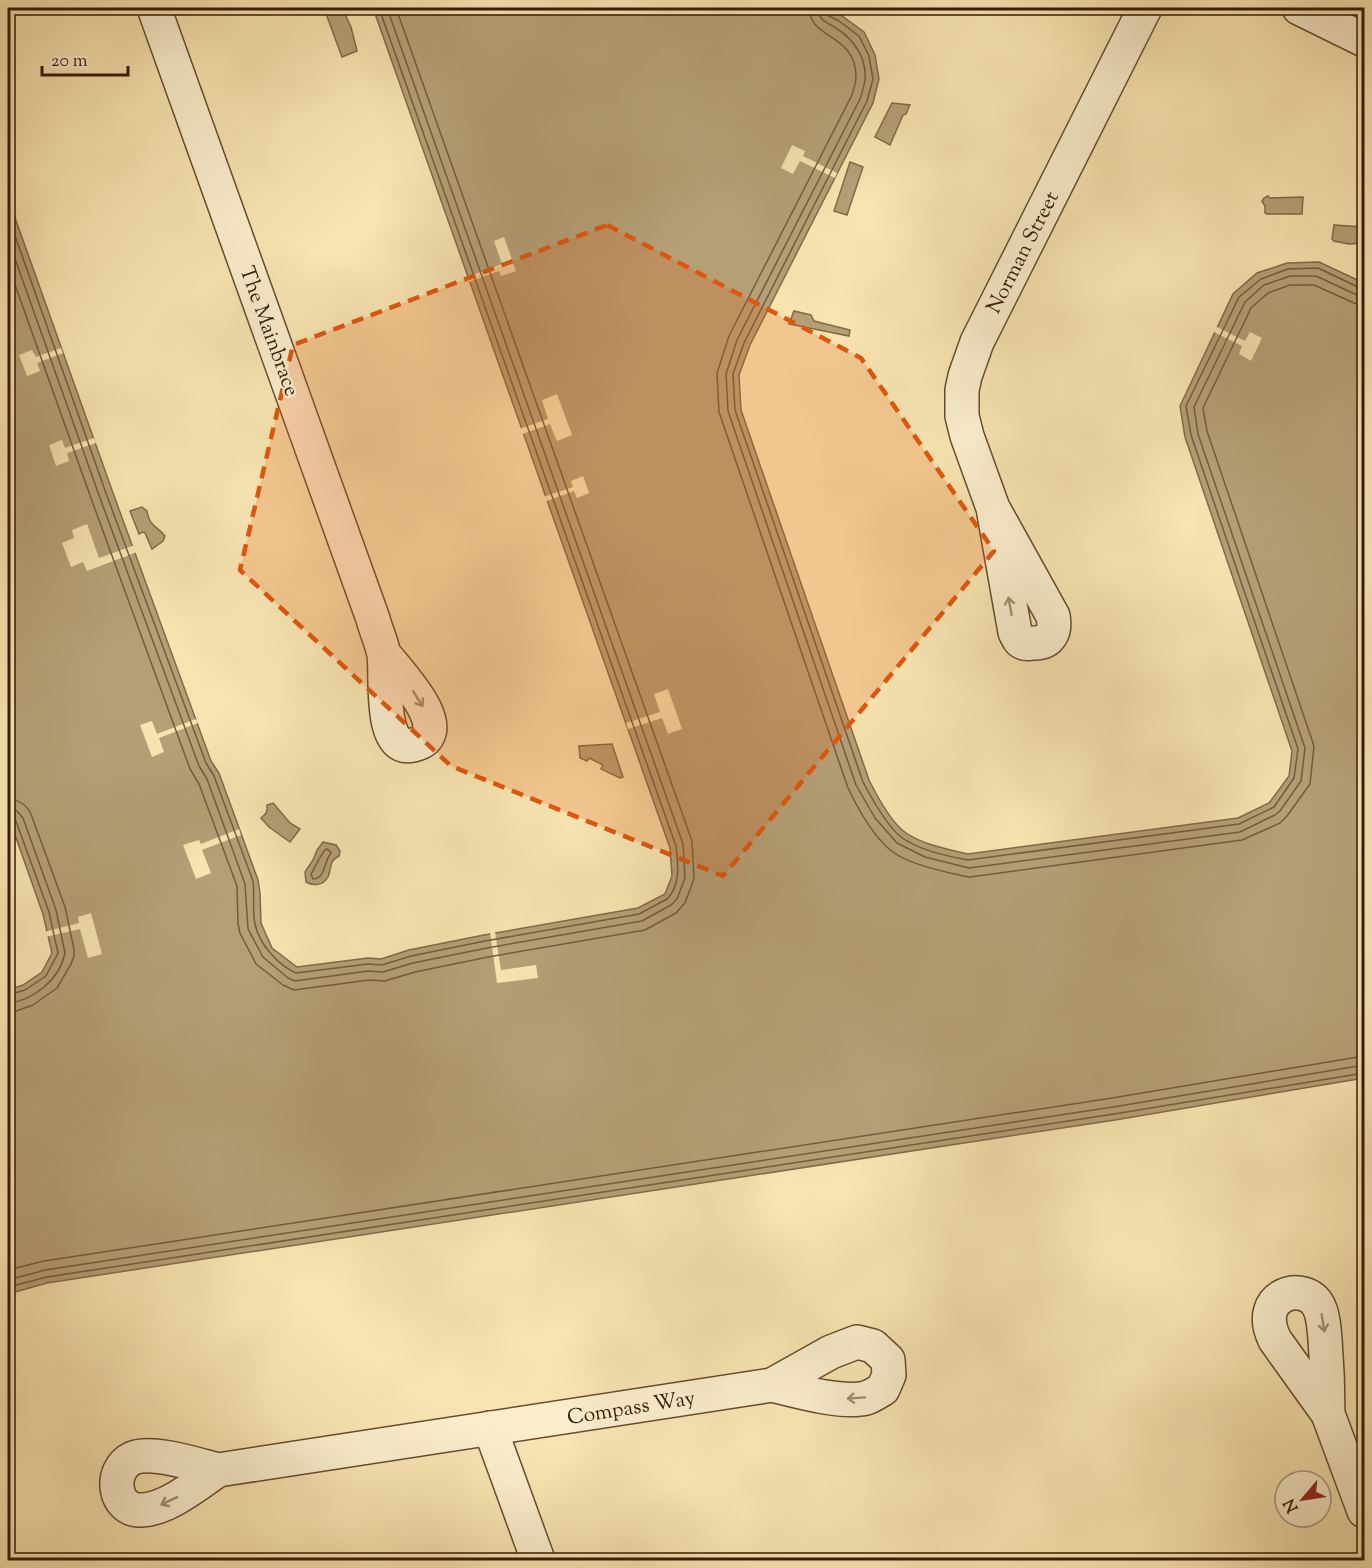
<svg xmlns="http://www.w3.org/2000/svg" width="1372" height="1568" font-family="'Sorts Mill Goudy',serif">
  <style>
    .water { fill: #b59f76; stroke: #816a48; stroke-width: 1.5 }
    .pier { fill: #f7e4b1 }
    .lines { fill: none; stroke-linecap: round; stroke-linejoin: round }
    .shore { stroke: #745c3d; stroke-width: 1.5 }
    .minor-casing { stroke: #654c2f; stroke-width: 36 }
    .minor { stroke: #faedcc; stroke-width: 33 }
    .oneway { stroke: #a18e72 }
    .marked { fill: #df560c; fill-opacity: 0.2; stroke: #df560c; stroke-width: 4.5; stroke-dasharray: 12 8; stroke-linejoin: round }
    .labels { text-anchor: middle; stroke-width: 4.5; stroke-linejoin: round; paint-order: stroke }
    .street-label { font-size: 21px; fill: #341a04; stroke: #faedcc }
  </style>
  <rect width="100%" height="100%" fill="#f7e4b1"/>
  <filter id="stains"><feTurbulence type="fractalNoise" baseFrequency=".00333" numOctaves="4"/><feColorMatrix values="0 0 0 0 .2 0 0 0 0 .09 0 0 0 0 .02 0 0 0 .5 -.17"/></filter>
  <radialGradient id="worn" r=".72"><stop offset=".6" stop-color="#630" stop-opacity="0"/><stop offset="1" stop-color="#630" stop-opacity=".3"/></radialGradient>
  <g class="water">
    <path d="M334,8H342L351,27L357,51L342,57L325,11Z"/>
    <path d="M373,8H826L842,16L864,32L875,55L879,79L873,103L750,345L739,375L741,410L869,780C877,796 891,823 906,833C924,845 947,849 968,854L1238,818L1269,803L1289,776L1292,751L1185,437L1180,406L1233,294L1257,273L1287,263L1319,262L1364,283V1078L1115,1120L47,1283L8,1294V990L23,985L42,972L52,953L43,914L8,815V198L113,493L211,761L219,773L258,880L260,893L261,923L272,948L297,967L368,958L381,959L409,950L484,935L638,908L665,894L672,876L670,848Z"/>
    <path d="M892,103L910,105L906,114L903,115L890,145L875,137Z"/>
    <path d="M850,162L863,167L847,215L834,211Z"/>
    <path d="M1268,196L1270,198L1303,197L1302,214H1267L1265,213V206L1262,201L1264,198Z"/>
    <path d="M1334,225L1364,227V243L1349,244L1334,241L1332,239Z"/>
    <path d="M794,311L811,315L814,321L850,330L849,336L789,324Z"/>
    <path d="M142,507L147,511C149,526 156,525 165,536L163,541L152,549L145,533L143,532L139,534L130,511Z"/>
    <path d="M612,744L623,777L620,778L601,769L603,765L589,758L587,761L580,758L579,746Z"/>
    <path d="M273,803L290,823L300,829L290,842L269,827L261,818C266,814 268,812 267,805Z"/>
    <path d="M323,842L336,845L340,851L339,856C328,861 332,869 328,877C323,886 313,886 306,882L305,872L313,860L317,850Z"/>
  </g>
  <g class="pier">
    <path d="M792,145L805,151L803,156L837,173L835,178L800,161L793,174L781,168Z"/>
    <path d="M504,237L516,271L501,276L499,271L466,283L465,278L502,264L494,241Z"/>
    <path d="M1215,326L1245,341L1250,332L1262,338L1251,361L1239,354L1242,346L1212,331Z"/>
    <path d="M61,348L63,353L37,363L40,371L27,376L19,355L32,350L36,357Z"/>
    <path d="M557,394L572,435L557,441L550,424L520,435L519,429L548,419L542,400Z"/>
    <path d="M94,438L96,443L67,453L69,461L56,466L49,445L62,440L65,448Z"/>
    <path d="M583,476L589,493L577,498L574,491L544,502L543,497L573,487L571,481Z"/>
    <path d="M87,524L99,558L135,545L137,552L87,571L83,562L71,567L62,543L74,538L72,530Z"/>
    <path d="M668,689L682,729L668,734L662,718L628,729L626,723L660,712L654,694Z"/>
    <path d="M196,719L198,723L159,738L164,752L152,757L140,725L152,721L157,734Z"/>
    <path d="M239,829L241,835L202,850L211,873L196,879L183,845L199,840L201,844Z"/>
    <path d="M91,913L102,954L88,958L80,929L45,937L44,932L79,923L78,917Z"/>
    <path d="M490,932H495L501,970L536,965L538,978L497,983Z"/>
  </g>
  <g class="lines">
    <g class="shore">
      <path d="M809,8C810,40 856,33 856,77C856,83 853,90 852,95L729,336L717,373L719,412L848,788C858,809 871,833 889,849C906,864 942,871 963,876L970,877L1242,840L1280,823L1287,816L1310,784L1314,746L1207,431L1203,408L1251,308L1268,293L1290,285H1314L1354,303L1364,305"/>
      <path d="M818,8C818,20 826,22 836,28C853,39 867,57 865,80C864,86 862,93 860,99L737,340L726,374L728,411L856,785L875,818L897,843L925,857L969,868L1240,832L1275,815L1280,811L1301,781L1305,748L1198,434L1194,407L1245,302L1264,285L1290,276H1316L1357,295L1364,296"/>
      <path d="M825,8L827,15L839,21L859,36L869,56L873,79L867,101L744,343L733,374L735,410L863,782C872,799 886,825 901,837C916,849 949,857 968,860L1239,824L1274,807L1294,778L1298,749L1191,435L1186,406L1239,297L1261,279L1288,269L1318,268L1360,288H1364"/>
      <path d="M8,216L107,496L206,763L214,776L253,881C255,895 252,911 255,924C259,944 278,965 296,973L368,964L382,965L411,956L485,941L639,914L667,899C681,885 678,864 676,846L379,8"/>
      <path d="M8,239L100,498L199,766L207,779L245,884L248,929L263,957L288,978L295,981L368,971L383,972L413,963L487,948L642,921L671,905L677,899L685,878L683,844L387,8"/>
      <path d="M8,265L92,501L190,769L199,784L237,886L238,924L240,933L256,964L283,985L294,990L369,980L385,981L415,972L488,957L645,930L676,913L685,903L694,879L692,841L396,8"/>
      <path d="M8,799C19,800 26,804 31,814L65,907L74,949V956L71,964L57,988L33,1005L16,1011L8,1012"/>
      <path d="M8,808L17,811L23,818L56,910L65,953C60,979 33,1001 8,1003"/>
      <path d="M8,816L12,817L16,821L49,912L58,953L46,976L25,990L8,995"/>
      <path d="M326,849L329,850L331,853C323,863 326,878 313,879L311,874C316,866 320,855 326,849Z"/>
      <path d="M8,1270L44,1261L1112,1098L1364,1056"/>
      <path d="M8,1280L45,1270L1113,1107L1364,1065"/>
      <path d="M8,1287L47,1277L1114,1114L1364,1073"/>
    </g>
    <g class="minor-casing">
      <g id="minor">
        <path d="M154,8L373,619C376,631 382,643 384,655C387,674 378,754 413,745C459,734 398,672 384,654"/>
        <path d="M1299,8L1364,40"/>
        <path d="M993,508L1015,632C1017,636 1019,642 1024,643C1027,644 1031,643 1034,643C1051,643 1056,631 1053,616L993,508L967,436L962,416V390L965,376L977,342L1145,8"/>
        <path d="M1328,1414C1328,1389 1327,1364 1325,1339C1324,1329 1324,1317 1319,1307C1306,1279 1252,1294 1275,1340L1328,1414L1364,1511"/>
        <path d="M490,1428L538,1560"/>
        <path d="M218,1470C198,1484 167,1509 142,1510C113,1512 108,1469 133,1458C153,1450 198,1465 218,1470L772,1385L831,1352L857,1342L873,1346L888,1360L889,1375L883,1389C878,1392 872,1396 866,1398C842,1404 796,1391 772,1385"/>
      </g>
    </g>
    <use href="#minor" class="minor"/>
  </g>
  <defs><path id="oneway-shaft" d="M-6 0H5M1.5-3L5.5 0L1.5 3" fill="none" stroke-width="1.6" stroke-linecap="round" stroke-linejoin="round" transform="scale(1.5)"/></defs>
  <g class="oneway">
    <use href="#oneway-shaft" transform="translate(1010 606) rotate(-100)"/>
    <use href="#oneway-shaft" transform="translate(418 699) rotate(58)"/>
    <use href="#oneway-shaft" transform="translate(1323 1323) rotate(81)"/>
    <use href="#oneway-shaft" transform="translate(856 1398) rotate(176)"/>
    <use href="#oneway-shaft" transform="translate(169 1501) rotate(155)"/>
  </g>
  <path class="marked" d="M607,225L861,358L994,551L723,876L451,766L240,570L293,345Z"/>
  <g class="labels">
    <g class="street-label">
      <text transform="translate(1022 252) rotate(-63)" y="7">Norman Street</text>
      <text transform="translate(270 331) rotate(70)" y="7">The Mainbrace</text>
      <text transform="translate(631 1407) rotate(-9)" y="7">Compass Way</text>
    </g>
  </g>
  <rect width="1372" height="1568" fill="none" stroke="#f7e4b1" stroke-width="30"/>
  <rect x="9" y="9" width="1354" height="1550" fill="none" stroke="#341a04" stroke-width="3"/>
  <rect x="15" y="15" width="1342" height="1538" fill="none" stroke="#341a04" stroke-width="1.5"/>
  <g transform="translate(1303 1499) rotate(241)"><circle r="28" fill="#faedcc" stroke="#ab997c" stroke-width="1.5"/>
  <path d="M0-4.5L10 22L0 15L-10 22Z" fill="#8f2418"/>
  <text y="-9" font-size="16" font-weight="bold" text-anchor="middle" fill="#341a04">N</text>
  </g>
  <path d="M42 66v9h86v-9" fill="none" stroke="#341a04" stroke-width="3"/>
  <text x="51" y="66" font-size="18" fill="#341a04" stroke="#faedcc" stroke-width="4.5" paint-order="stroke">20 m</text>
  <rect width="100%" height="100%" filter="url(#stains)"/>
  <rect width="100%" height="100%" fill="url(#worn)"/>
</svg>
